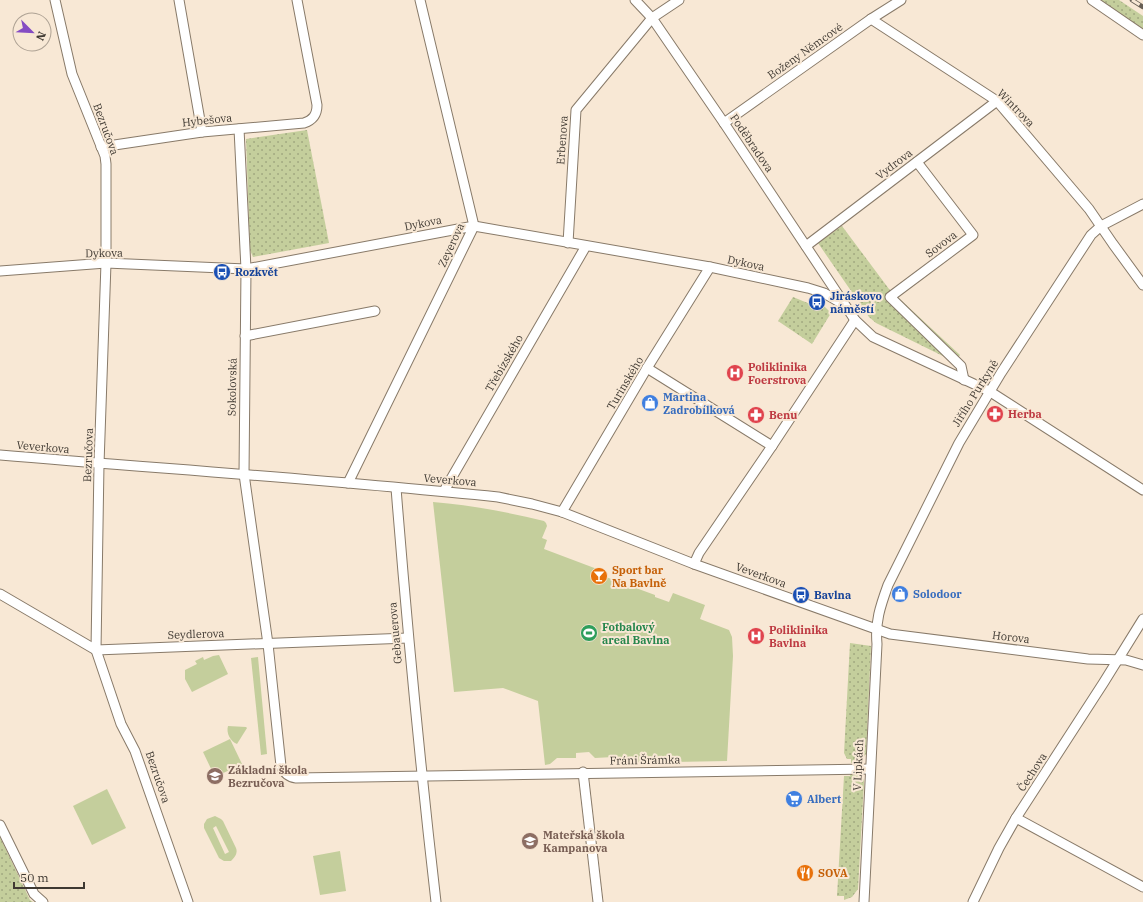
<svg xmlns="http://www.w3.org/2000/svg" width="1143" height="902" font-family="'IBM Plex Serif',serif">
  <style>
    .green { fill: url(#green-dots) }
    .pitch { fill: #c4ce9c; fill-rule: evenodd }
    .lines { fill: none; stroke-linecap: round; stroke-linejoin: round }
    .minor-casing { stroke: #887a69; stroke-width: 11 }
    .minor { stroke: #fff; stroke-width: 9 }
    .rail-casing { stroke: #675f55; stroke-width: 4.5 }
    .rail { stroke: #f8e8d5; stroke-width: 3; stroke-dasharray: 9; stroke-linecap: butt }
    .labels { text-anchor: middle; stroke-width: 4; stroke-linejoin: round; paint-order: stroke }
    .street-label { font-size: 11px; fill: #3f3932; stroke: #f8e8d5 }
    .transit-label { font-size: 11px; font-weight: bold; fill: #164399; stroke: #f8e8d5; text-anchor: start }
    .health-label { font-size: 11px; font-weight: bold; fill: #be3a42; stroke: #f8e8d5; text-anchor: start }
    .shop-label { font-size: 11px; font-weight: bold; fill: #366cbe; stroke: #f8e8d5; text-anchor: start }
    .food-label { font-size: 11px; font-weight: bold; fill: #c56008; stroke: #f8e8d5; text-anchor: start }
    .leisure-label { font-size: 11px; font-weight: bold; fill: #27864d; stroke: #f8e8d5; text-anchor: start }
    .education-label { font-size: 11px; font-weight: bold; fill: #785e54; stroke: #f8e8d5; text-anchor: start }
  </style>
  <defs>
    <pattern id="green-dots" width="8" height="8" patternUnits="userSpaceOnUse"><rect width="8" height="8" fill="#c4ce9c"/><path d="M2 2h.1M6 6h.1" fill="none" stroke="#a1a880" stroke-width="1.8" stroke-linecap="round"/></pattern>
  </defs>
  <rect width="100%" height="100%" fill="#f8e8d5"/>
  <g class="green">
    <path d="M1098,0H1119L1143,16V30Z"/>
    <path d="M307,130L329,243L253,257L250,250L246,139Z"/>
    <path d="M842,226L889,289L960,355L955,362L876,323L869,317L818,243Z"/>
    <path d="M793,297L815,306L823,305L831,313L812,344L778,321Z"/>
    <path d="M850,643L871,646L866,754L859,763H851V759H847L844,753Z"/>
    <path d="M851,772C858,773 863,774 864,782L858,889L852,897L844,900V896H837L844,776H850Z"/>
    <path d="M0,837L30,900L33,902H0Z"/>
  </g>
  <g class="pitch">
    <path d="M433,502C471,505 507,512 544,521L546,523L547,526L542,538L547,540L544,549L597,569L595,573L655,595V597L669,602L673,593L705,605L700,619L729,630L732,637L733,656L727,761L620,763L613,757L595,758L589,752L576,753V758H557L550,764L545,765L538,701L503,688L454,692Z"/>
    <path d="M219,655L228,674L192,692L185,679V670L197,664L195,661L203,657L204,660L213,656Z"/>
    <path d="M258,657L267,754L261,755L251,658Z"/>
    <path d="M228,726L246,727L247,728L237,744C230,741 226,733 228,726Z"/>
    <path d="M230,739L242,764L215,777L203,752Z"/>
    <path d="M107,789L126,828L92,845L73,806Z"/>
    <path d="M215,816L221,819L223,821L236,848C238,853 235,857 231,861H224L219,858L204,828V824L207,819ZM216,826L229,852L225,854L213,828Z"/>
    <path d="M340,851L346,891L320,895L313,856Z"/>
  </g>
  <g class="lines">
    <g class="minor-casing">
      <g id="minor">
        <path d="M55,0L72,74L105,156L106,164V263L99,464L96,650L121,724L135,751L188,902"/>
        <path d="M179,0L202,132"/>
        <path d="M635,0L652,18L724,123L855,320L873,337L989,391L1143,490"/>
        <path d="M1092,0L1143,35"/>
        <path d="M871,19L997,101L1089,209L1113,244L1143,285"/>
        <path d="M724,123L871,19L901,0"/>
        <path d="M239,129L246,269L244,474L268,644L281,766C284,773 288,777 296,778L870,769"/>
        <path d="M101,147L202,132L304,123C313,120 317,115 317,105L297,0"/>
        <path d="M917,162L973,235L890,297L961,366L964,380"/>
        <path d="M568,243L576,110L652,18L679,0"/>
        <path d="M806,246L997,101"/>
        <path d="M0,271L106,263L246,269L474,226L710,267L808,288L824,293L843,304"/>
        <path d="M245,336L375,311"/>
        <path d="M647,368L772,446"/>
        <path d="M0,455C166,469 332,480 498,497L532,504L562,512L694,564L890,634L1088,659L1126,660L1143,665"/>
        <path d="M348,483L474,226L420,0"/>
        <path d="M396,488C407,626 420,764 436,902"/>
        <path d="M444,491L586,246"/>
        <path d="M562,512L647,368L710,267"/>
        <path d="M694,564L699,553L772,446L855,320"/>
        <path d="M0,594L96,650L408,638"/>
        <path d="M583,772L598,902"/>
        <path d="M1016,818L1143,887"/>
        <path d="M0,825L34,894L43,902"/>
        <path d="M864,902L877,644C875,622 880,607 888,585L959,443L1001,373L1091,235L1101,226L1143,204"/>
        <path d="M973,902L999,848L1016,818L1104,682L1143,619"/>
      </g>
    </g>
    <use href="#minor" class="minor"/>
    <g class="rail-casing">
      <path id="rail" d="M1132,0L1143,7"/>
    </g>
    <use href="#rail" class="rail"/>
  </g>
  <defs>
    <g id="bus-disc" transform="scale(0.9)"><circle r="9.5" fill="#1a4fb4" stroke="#f8e8d5"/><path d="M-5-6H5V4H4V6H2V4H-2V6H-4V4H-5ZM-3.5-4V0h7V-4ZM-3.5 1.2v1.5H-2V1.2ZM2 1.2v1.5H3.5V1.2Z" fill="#fff"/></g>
    <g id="hospital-disc" transform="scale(0.9)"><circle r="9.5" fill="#e0444e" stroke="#f8e8d5"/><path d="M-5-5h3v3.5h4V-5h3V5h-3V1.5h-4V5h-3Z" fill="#fff"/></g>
    <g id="shop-disc" transform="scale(0.9)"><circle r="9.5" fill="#3f7fe0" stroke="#f8e8d5"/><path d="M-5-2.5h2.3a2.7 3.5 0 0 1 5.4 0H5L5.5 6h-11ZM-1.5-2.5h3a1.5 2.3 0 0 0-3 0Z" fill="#fff"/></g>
    <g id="pharmacy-disc" transform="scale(0.9)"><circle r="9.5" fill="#e0444e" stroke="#f8e8d5"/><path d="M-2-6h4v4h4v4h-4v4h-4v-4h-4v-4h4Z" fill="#fff"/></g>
    <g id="bar-disc" transform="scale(0.9)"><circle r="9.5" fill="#e8710a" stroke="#f8e8d5"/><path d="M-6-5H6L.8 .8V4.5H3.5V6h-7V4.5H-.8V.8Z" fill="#fff"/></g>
    <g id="stadium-disc" transform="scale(0.9)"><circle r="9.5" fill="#2e9e5b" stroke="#f8e8d5"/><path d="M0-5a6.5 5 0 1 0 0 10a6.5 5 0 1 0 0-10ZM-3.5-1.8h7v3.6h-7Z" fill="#fff"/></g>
    <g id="school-disc" transform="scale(0.9)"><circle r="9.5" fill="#8d6e63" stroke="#f8e8d5"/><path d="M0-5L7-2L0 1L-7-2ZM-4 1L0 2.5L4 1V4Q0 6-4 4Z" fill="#fff"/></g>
    <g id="supermarket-disc" transform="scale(0.9)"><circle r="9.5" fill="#3f7fe0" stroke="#f8e8d5"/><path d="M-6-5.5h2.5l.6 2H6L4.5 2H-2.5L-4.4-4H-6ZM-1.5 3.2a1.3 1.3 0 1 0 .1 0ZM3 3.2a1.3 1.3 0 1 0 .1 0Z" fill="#fff"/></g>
    <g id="restaurant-disc" transform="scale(0.9)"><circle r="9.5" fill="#e8710a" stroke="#f8e8d5"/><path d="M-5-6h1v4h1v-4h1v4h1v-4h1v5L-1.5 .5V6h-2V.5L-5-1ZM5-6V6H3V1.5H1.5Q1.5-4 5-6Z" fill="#fff"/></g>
  </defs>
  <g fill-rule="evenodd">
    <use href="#bus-disc" x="222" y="272"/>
    <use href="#bus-disc" x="817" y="302"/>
    <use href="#hospital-disc" x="735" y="373"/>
    <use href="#shop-disc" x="650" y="403"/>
    <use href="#pharmacy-disc" x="995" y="414"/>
    <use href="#pharmacy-disc" x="756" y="415"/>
    <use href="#bar-disc" x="599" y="576"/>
    <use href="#shop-disc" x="900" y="594"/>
    <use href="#bus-disc" x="801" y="595"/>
    <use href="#stadium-disc" x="589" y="633"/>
    <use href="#hospital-disc" x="756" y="636"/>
    <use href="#school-disc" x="215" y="776"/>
    <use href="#supermarket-disc" x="794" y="799"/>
    <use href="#school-disc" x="530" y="841"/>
    <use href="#restaurant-disc" x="805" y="873"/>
  </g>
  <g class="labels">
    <g class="street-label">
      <text transform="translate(805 51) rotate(-35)" y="4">Boženy Němcové</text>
      <text transform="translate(1016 108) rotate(46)" y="4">Wintrova</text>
      <text transform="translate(207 120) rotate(-6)" y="4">Hybešova</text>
      <text transform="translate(106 129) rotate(70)" y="4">Bezručova</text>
      <text transform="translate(562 140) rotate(-86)" y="4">Erbenova</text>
      <text transform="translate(752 143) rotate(56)" y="4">Poděbradova</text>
      <text transform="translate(894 164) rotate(-37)" y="4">Vydrova</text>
      <text transform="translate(423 223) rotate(-11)" y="4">Dykova</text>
      <text transform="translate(941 244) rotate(-37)" y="4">Sovova</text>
      <text transform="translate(451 245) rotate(-65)" y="4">Zeyerova</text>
      <text transform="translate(104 253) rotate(-1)" y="4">Dykova</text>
      <text transform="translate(746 263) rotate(12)" y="4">Dykova</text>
      <text transform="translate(504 363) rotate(-60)" y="4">Třebízského</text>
      <text transform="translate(625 383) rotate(-59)" y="4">Turinského</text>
      <text transform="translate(232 387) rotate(-89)" y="4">Sokolovská</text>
      <text transform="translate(975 393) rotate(-58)" y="4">Jiřího Purkyně</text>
      <text transform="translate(43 447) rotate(5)" y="4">Veverkova</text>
      <text transform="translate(88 455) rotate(-88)" y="4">Bezručova</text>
      <text transform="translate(450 480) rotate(5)" y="4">Veverkova</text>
      <text transform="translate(761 575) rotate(20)" y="4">Veverkova</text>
      <text transform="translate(395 633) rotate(-95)" y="4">Gebauerova</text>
      <text transform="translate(196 634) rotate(-2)" y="4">Seydlerova</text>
      <text transform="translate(1011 637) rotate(7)" y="4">Horova</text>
      <text transform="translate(645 760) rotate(-1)" y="4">Fráni Šrámka</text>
      <text transform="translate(858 765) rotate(-87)" y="4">V Lipkách</text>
      <text transform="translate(1032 772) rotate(-57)" y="4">Čechova</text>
      <text transform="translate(158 777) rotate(71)" y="4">Bezručova</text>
    </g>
    <g class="transit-label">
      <text x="235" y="276">Rozkvět</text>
      <text x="830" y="300">Jiráskovo<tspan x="830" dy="13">náměstí</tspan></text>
      <text x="814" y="599">Bavlna</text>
    </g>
    <g class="health-label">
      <text x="748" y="371">Poliklinika<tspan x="748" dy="13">Foerstrova</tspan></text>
      <text x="1008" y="418">Herba</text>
      <text x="769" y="419">Benu</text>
      <text x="769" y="634">Poliklinika<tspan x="769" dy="13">Bavlna</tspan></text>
    </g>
    <g class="shop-label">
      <text x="663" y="401">Martina<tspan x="663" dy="13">Zadrobílková</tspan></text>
      <text x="913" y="598">Solodoor</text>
      <text x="807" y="803">Albert</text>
    </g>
    <g class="food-label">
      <text x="612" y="574">Sport bar<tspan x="612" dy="13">Na Bavlně</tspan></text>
      <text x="818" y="877">SOVA</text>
    </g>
    <g class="leisure-label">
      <text x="602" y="631">Fotbalový<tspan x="602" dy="13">areal Bavlna</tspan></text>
    </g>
    <g class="education-label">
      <text x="228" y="774">Základní škola<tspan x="228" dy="13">Bezručova</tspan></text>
      <text x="543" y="839">Mateřská škola<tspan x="543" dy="13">Kampanova</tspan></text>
    </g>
  </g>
  <g transform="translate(32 32) rotate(114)"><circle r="19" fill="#f8e8d5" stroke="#aea294"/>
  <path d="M0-3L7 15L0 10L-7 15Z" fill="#854cc3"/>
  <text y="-6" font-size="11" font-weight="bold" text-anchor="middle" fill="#3f3932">N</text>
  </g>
  <path d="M14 882v6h70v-6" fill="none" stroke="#3f3932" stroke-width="2"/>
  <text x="20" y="882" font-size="12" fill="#3f3932" stroke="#f8e8d5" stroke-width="3" paint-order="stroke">50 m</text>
</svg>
